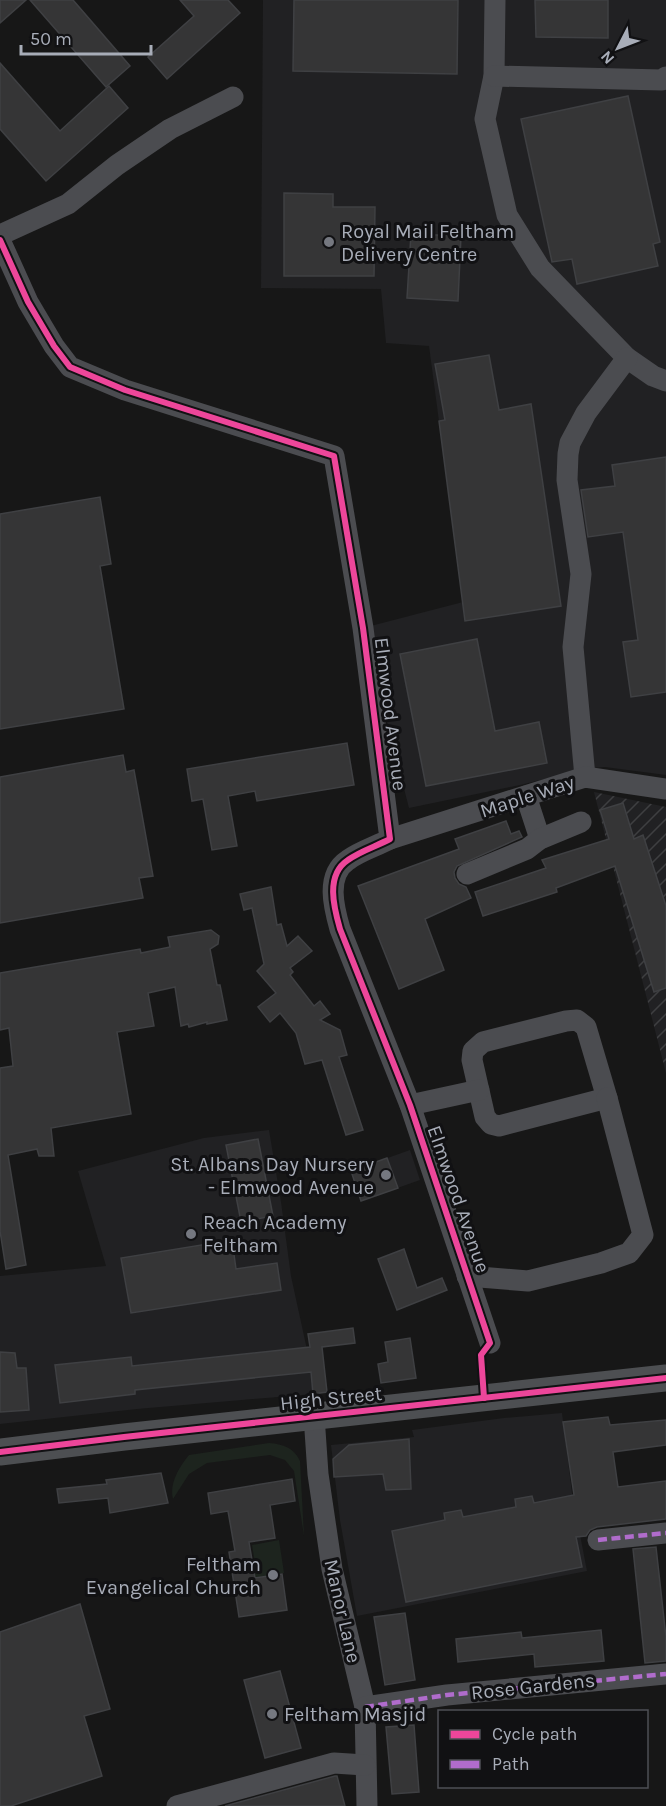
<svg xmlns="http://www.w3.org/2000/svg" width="666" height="1806" font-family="Karla,sans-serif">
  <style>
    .built { fill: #212123 }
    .industrial { fill: url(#industrial-furrows) }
    .green { fill: #1d241e }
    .building { fill: #353536; stroke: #3f4043; stroke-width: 1.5 }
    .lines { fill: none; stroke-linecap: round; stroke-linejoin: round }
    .minor { stroke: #4b4c50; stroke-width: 21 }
    .major { stroke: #4d4f52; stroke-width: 27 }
    .quiet { stroke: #b06ccc; stroke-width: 4.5; stroke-dasharray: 9 4.5; stroke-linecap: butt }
    .cycleway-casing { stroke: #111113; stroke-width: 10 }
    .cycleway { stroke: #ed469a; stroke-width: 6 }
    .poi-dot { fill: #757880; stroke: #111113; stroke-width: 2 }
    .labels { text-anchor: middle; stroke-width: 6; stroke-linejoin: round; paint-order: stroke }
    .poi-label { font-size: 20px; fill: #a8adb8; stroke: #111113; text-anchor: start }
    .street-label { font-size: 20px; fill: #a8adb8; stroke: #111113 }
  </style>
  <defs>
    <pattern id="industrial-furrows" width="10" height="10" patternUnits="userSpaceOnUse" patternTransform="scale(1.5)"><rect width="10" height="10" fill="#212123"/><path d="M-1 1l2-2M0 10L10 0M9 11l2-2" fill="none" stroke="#3e3f41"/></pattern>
  </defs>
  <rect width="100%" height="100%" fill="#171717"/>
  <g class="built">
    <path d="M263,0H666V775L605,767L590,768L520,785L409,808L363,628L463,602L429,346L386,343L381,289L261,288Z"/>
    <path d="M269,1130L281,1202L291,1276L309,1359L313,1394L137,1409L0,1424V1276L106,1266L78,1171L204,1138Z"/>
    <path d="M410,1150L420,1180L361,1201L351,1171Z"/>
    <path d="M562,1413L572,1493L587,1571L357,1616L340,1520L331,1445L414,1437L412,1430L504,1418Z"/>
  </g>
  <path class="industrial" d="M594,792L666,807V1073Z"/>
  <g class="green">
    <path d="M269,1443C283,1444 294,1448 300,1461L304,1536L294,1471L285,1460L270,1455L207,1463L189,1474L173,1499C169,1484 179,1467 189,1455Z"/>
    <path d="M279,1540L284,1573L255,1578L253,1570L256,1569L252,1545Z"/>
  </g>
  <g class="building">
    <path d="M0,0H26L0,23Z"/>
    <path d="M30,0H73L130,66L106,87Z"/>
    <path d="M180,0H228L240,13L167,79L148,57L194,16Z"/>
    <path d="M294,0H458L457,74L293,71Z"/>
    <path d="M535,0H608V38L536,37Z"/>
    <path d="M0,63L60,131L109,86L128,108L46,181L0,129Z"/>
    <path d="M628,96L660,242L653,244L658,266L577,284L572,259L552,262L521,119Z"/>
    <path d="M284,193L333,194V207H375L374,276H284Z"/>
    <path d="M411,234L461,236L458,301L407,298Z"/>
    <path d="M489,355L499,410L531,404L561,606L465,621L439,421L445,420L435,364Z"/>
    <path d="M666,457V692L631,697L623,642L638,640L623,532L588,537L581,490L615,486L612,465Z"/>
    <path d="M100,497L111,564L100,566L124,709L0,729V514Z"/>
    <path d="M477,639L495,731L539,722L547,763L426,786L400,654Z"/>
    <path d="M347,743L354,785L257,801L255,791L228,796L237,846L212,850L203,799L192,801L187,769Z"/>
    <path d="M123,755L126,772L134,770L153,876L139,878L143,898L0,923V777Z"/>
    <path d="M623,803L634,839L643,835L666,906V988L654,992L615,866L556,888L557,892L483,916L475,892L546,868L542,860L609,839L600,810Z"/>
    <path d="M506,821L511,834L519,831L522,837L457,866L454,872L455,878L459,884L466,887L471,898L425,919L444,970L399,989L358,886L459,849L455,839Z"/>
    <path d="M271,887L277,925L281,924L287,946L298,936L312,951L290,968L293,972L290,975L314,1006L320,1001L330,1014L320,1020L340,1030L347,1055L339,1057L363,1130L346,1135L322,1060L305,1064L296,1033L280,1013L270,1022L258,1007L276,993L257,971L264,964L252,908L244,910L240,894Z"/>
    <path d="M211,930L219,936L218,944L210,949L217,985H220L227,1020L207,1024V1022L189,1027L188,1024L181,1026L175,987L148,993L154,1026L117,1032L131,1114L51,1128L54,1156H39L37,1149L8,1155L26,1265L6,1269L0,1231V1068L13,1066L9,1028L0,1030V973L140,949L141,953L170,947L168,937Z"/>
    <path d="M258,1139L273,1216L241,1222L226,1145Z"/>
    <path d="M387,1158L398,1188L361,1201L351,1171Z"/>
    <path d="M232,1240L236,1269L277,1263L281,1290L131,1313L121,1258Z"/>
    <path d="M404,1249L417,1288L442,1278L447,1290L397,1310L378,1259Z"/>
    <path d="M353,1328L355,1343L322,1347L327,1392L313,1394L311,1372L135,1390V1394L60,1403L55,1365L131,1357L132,1366L310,1347L308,1334Z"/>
    <path d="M410,1338L416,1378L381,1383L378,1364L388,1362L385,1342Z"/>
    <path d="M0,1352L15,1353L17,1368H26L29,1410L0,1412Z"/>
    <path d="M608,1417L610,1425L666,1420V1445L613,1452L618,1487L666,1481V1519L597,1527L590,1530L586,1536L576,1537L582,1567L406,1602L392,1531L445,1520L444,1513L461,1510L463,1517L516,1507L515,1499L532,1496L534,1503L574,1495L563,1422Z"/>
    <path d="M409,1439L411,1489L386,1490L383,1474L334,1477L333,1459L349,1445Z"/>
    <path d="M161,1473L168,1503L110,1513L108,1498L59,1503L57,1489L107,1484L106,1480Z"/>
    <path d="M292,1479L295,1501L270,1505L275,1538L249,1542L255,1578L282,1574L287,1610L239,1617L229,1552L235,1551L228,1511L211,1514L208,1493Z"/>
    <path d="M656,1547L666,1637V1661L645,1663L633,1549Z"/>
    <path d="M80,1604L110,1709L84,1716L102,1776L11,1806H0V1632Z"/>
    <path d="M405,1613L415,1680L385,1685L374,1617Z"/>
    <path d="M601,1630L604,1661L535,1667L534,1654L458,1662L456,1639L521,1632L522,1638Z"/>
    <path d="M280,1671L301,1748L265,1758L244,1680Z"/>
    <path d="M414,1725L419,1792L392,1794L386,1727Z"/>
    <path d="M335,1776H337L345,1806H225Z"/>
  </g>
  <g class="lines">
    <g class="minor">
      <path d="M495,0L494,76L485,119L507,215L540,268L627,358L653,376L666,381"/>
      <path d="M494,76L662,80L666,77"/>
      <path d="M0,235L68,204L117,165L170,129L233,97"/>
      <path d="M0,240L28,302L54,346L70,367L125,390L334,456L363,628L390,839C377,846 360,851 348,860C325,875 334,908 340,929L410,1105L490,1343"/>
      <path d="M585,777L573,647L581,574L567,480L568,454L570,443L586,413L627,358"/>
      <path d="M526,796L540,839"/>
      <path d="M390,839L585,777L666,789"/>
      <path d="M467,874L527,849L540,839L581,822"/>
      <path d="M577,1020L586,1027L607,1098L499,1126L491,1124L485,1117L472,1060L473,1051L483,1042L566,1021Z"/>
      <path d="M410,1105L479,1090"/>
      <path d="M467,1276L528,1281L601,1263L629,1253L643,1235L607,1098"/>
      <path d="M314,1416L318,1474L332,1569L365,1707L367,1806"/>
      <path d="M598,1540L666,1533"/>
      <path d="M365,1707L447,1695L666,1674"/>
      <path d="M177,1806L334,1763L365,1765"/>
    </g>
    <path class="major" d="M0,1452L124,1437L666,1378"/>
    <g class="quiet">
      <path d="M598,1540L666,1533"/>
      <path d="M365,1707L447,1695L666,1674"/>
    </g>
    <g class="cycleway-casing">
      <g id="cycleway">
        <path d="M0,240L28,302L54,346L70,367L125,390L334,456L363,628L390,839C377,846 360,851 348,860C325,875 334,908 340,929L410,1105L490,1343L481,1355L484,1398"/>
        <path d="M0,1452L124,1437L666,1378"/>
      </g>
    </g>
    <use href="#cycleway" class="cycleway"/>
  </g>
  <g class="poi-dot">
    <circle cx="329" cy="242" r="6"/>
    <circle cx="386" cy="1175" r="6"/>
    <circle cx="191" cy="1234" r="6"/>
    <circle cx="273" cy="1575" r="6"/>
    <circle cx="272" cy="1714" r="6"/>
  </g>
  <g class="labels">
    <g class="poi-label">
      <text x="341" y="238">Royal Mail Feltham<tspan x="341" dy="23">Delivery Centre</tspan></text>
      <text x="374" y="1171" text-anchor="end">St. Albans Day Nursery<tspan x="374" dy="23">- Elmwood Avenue</tspan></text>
      <text x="203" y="1229">Reach Academy<tspan x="203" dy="23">Feltham</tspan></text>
      <text x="261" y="1571" text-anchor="end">Feltham<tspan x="261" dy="23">Evangelical Church</tspan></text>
      <text x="284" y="1721">Feltham Masjid</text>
    </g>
    <g class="street-label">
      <text transform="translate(391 714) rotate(83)" y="7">Elmwood Avenue</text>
      <text transform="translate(527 796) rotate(-18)" y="7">Maple Way</text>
      <text transform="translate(459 1199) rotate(71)" y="7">Elmwood Avenue</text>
      <text transform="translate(331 1398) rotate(-6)" y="7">High Street</text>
      <text transform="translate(343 1611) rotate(77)" y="7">Manor Lane</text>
      <text transform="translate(533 1686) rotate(-6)" y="7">Rose Gardens</text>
    </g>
  </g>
  <rect x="438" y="1710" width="210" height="78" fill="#111113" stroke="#4d4f55" stroke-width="1.5"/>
  <rect x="450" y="1730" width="30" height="9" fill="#ed469a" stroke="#4d4f55" stroke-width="1.5"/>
  <text x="492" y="1740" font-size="18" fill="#a8adb8">Cycle path</text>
  <rect x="450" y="1760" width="30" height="9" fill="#b06ccc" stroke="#4d4f55" stroke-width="1.5"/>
  <text x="492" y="1770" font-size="18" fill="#a8adb8">Path</text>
  <g transform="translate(618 48) rotate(228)" stroke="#111113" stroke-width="4.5" paint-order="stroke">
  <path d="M0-4.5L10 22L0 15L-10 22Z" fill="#a8adb8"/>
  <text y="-9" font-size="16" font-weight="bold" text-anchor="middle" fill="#a8adb8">N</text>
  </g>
  <path d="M21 45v9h130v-9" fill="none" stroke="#a8adb8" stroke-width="3"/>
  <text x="30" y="45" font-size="18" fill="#a8adb8" stroke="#111113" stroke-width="4.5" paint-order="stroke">50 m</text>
</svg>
